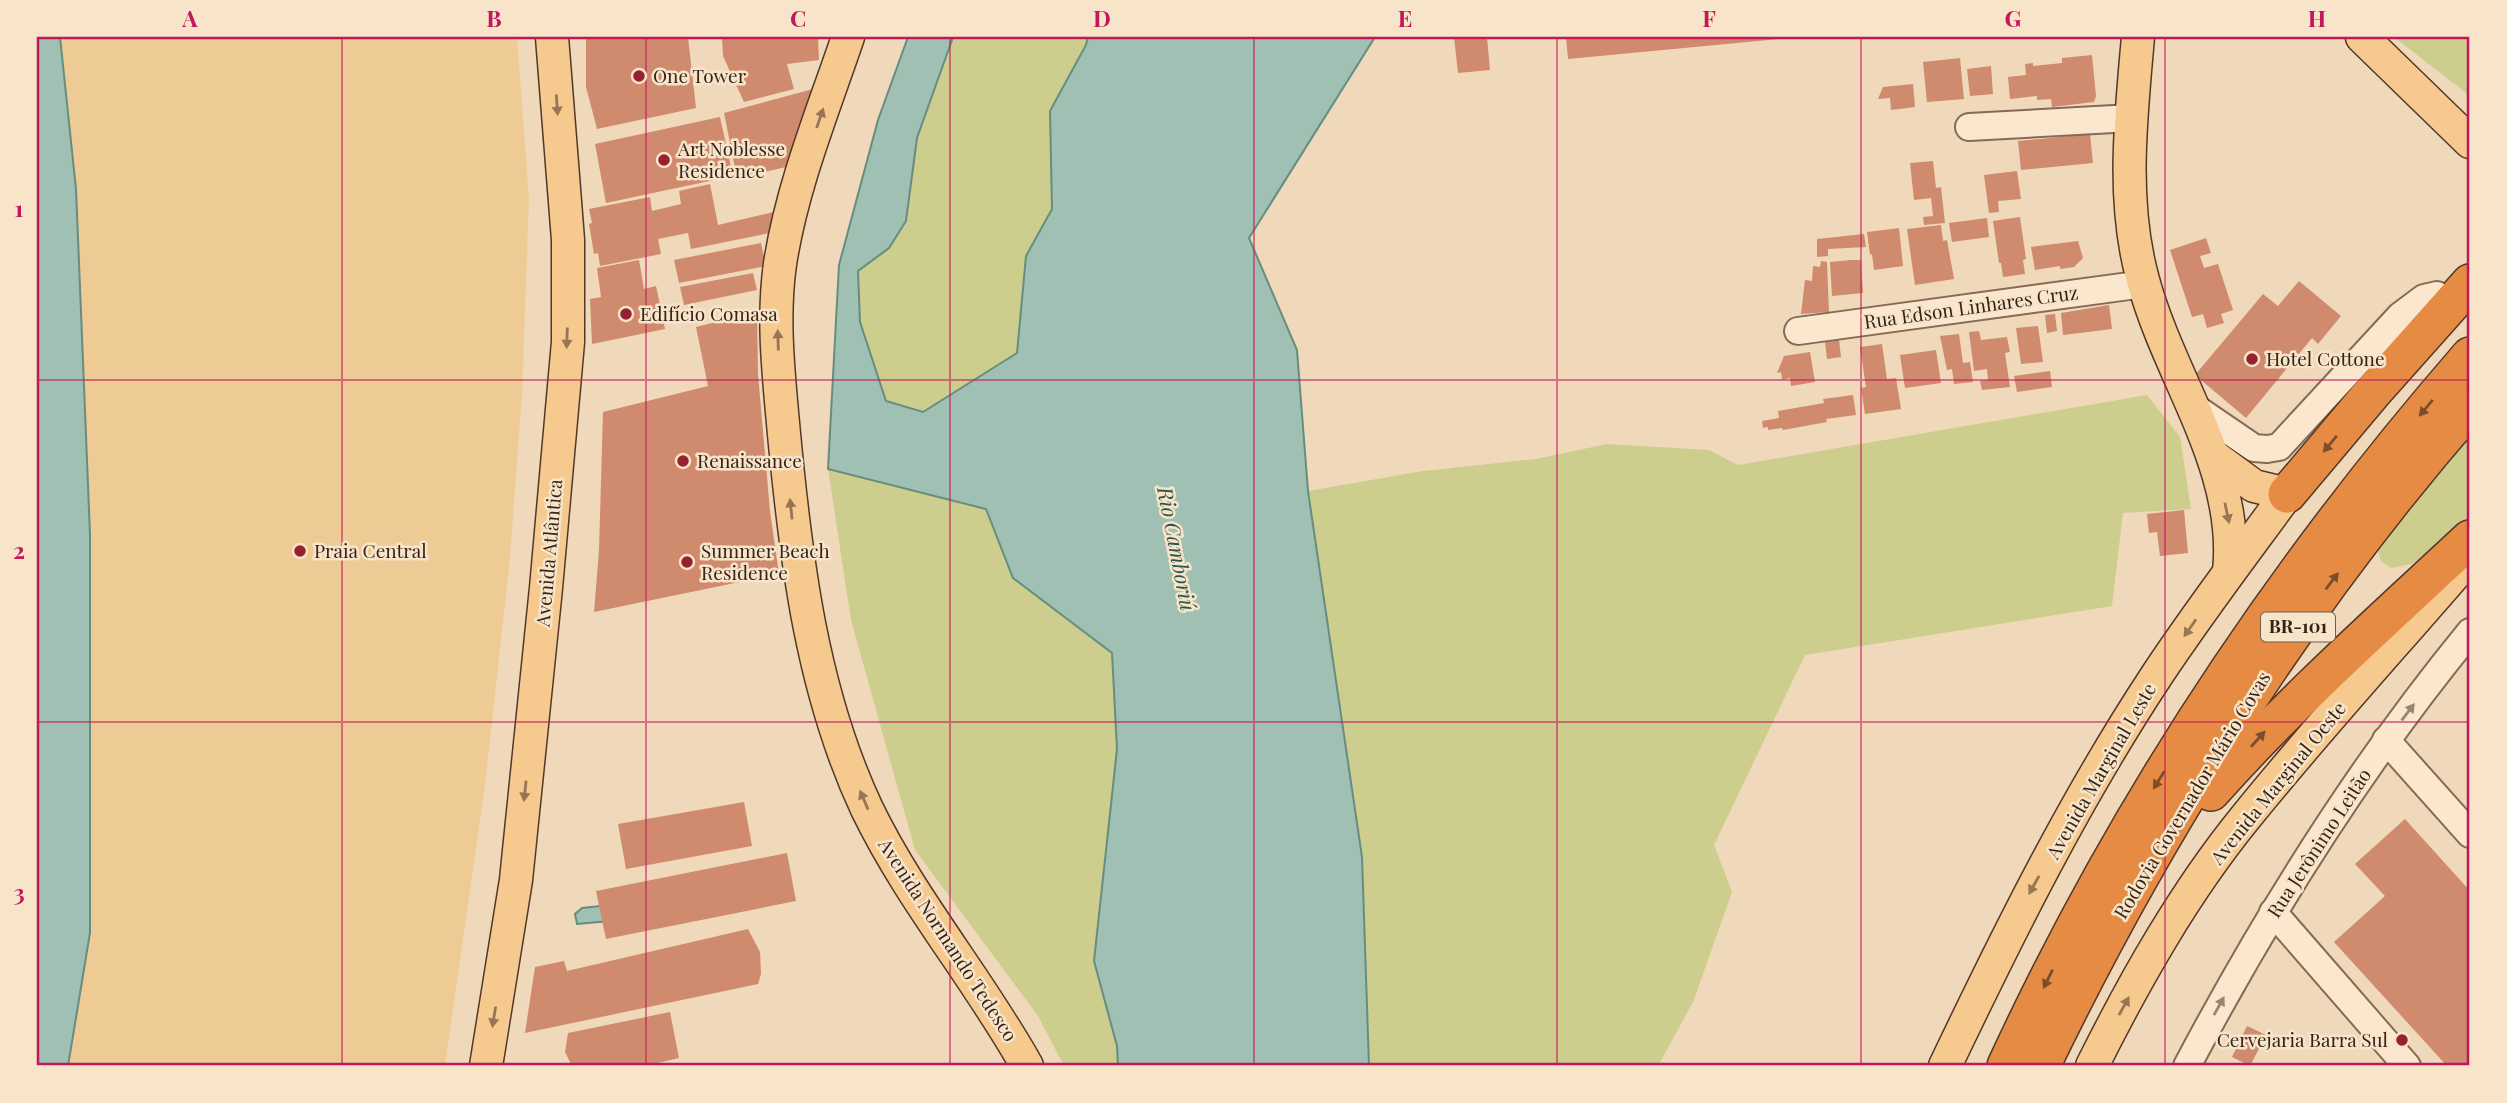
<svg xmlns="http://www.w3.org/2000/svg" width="2507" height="1103" font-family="'Playfair Display',serif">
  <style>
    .green { fill: #cdcd8e }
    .sand { fill: #eecb94 }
    .water { fill: #9fc0b2; stroke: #668d7f; stroke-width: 2 }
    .building { fill: #d08a6d }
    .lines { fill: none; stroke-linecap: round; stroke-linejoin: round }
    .minor-casing { stroke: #876954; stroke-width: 30 }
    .major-casing { stroke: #533729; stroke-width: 35 }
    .highway-casing { stroke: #533729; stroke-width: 40 }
    .minor { stroke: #fae7cd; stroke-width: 26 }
    .major { stroke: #f6c98e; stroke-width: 32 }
    .highway { stroke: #e68b44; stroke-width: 37 }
    .oneway { fill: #967654 }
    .oneway2 { fill: #7c4d2b }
    .oneway3 { fill: #988574 }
    .grid { fill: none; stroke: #c2185b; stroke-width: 2; stroke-opacity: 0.55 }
    .poi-dot { fill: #982130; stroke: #f7e4c9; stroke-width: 2.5 }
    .labels { text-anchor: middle; stroke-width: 5; stroke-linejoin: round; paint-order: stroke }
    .shield { fill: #f7e4c9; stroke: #6f5d4e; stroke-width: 2 }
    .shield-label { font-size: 18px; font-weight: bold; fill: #35231a }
    .poi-label { font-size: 19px; fill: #35231a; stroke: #f7e4c9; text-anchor: start }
    .street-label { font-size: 19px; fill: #35231a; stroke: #f7e4c9 }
    .water-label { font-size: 21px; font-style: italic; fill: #28554d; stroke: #f7e4c9 }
    .neatline { fill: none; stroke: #c2185b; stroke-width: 2.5 }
    .grid-label { font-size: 23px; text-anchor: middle; font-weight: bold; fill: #c2185b }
  </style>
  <rect width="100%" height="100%" fill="#efd9ba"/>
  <g class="green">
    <path d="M953,37H1088L1053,179L1052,209L1026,256L1017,353L923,412L886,401L860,322L858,270L889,248L906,221L917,138Z"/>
    <path d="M2394,37H2470V96Z"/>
    <path d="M2147,395L2180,437L2191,509L2123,513L2112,606L1805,655L1714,845L1732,892L1693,1002L1658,1066H1369L1362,857L1308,491L1423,471L1536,459L1607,444L1709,450L1738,465Z"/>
    <path d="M2470,427V518L2412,564L2391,568L2381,561L2377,548Z"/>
    <path d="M828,469L986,509L1013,578L1112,653L1117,749L1094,961L1117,1046L1118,1066H1064L1038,1016L915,850L851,620Z"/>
  </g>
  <path class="sand" d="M60,37H517L529,199L522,396L509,568L485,785L445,1066H68L90,933V534L76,189Z"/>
  <g class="water">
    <path d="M37,37H60L76,189L90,534V933L68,1066H37Z"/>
    <path d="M908,37H953L917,138L906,221L889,248L858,271L860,322L886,401L923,412L1017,353L1026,256L1052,209L1050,111L1086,45L1088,37H1375L1249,238L1297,350L1308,491L1362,857L1369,1066H1118L1117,1046L1094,961L1117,749L1112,653L1013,578L986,509L828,469L839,265L878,120Z"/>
    <path d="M609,905L610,921L577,924L575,914L582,908Z"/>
  </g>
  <g class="building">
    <path d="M586,37H688L696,108L597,129L586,87Z"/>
    <path d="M722,37H818L819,60L787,64L794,89L744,102L723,56Z"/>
    <path d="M1454,37H1487L1490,70L1458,73Z"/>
    <path d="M1566,37H1779V39L1568,59Z"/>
    <path d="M2092,55L2096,96L2094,102L2052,107L2051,99L2037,100V96L2010,99L2008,77L2026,75L2025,64L2033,63V66L2062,63V58Z"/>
    <path d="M1960,58L1964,99L1927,102L1923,62Z"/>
    <path d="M1991,66L1993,94L1970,96L1967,69Z"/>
    <path d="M1913,84L1915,107L1891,110L1890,98L1878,99L1883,87Z"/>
    <path d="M813,89L786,167L737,178L724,113Z"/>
    <path d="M720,117L733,176L606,203L595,144Z"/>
    <path d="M2090,134L2093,163L2021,170L2018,141Z"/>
    <path d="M1933,161L1936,188L1941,187L1945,223L1924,225L1923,217L1933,216L1931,198L1914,200L1910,163Z"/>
    <path d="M2017,171L2021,199L1998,201L1999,212L1989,213L1984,175Z"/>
    <path d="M710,184L718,225L774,212L770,233L691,249L688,233L658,239L661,254L600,266L598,253L594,254L589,224L592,223L589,209L650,197L652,211L681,204L679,191Z"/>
    <path d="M2020,217L2026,259L2023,260L2025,274L2003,277L2001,263H1999L1993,221Z"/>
    <path d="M1987,218L1989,237L1952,242L1949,223Z"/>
    <path d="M1941,225L1943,241L1947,240L1954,279L1915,285L1907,229Z"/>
    <path d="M1899,228L1903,266L1874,270L1872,254L1870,255L1867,232Z"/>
    <path d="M1864,234L1866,247L1828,249V256L1817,257V239Z"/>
    <path d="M2206,238L2211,253L2200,256L2204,268L2218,264L2233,310L2221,314L2224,323L2207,328L2203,314L2192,317L2170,250Z"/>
    <path d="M2078,241L2083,258L2074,267L2060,269V266L2035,270L2031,247Z"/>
    <path d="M761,243L766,266L679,283L674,260Z"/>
    <path d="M639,260L644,289L656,286L665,329L592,344L590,299L601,297L597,268Z"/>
    <path d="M1851,260H1861L1863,293L1832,296L1830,262Z"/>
    <path d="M1821,261L1827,262L1829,312L1801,314L1805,280L1812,281L1813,266L1820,267Z"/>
    <path d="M753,273L757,290L684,305L680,287Z"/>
    <path d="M2299,281L2341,316L2318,344L2312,338L2246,418L2195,375L2263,294L2278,306Z"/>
    <path d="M2109,305L2112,329L2063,335L2061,313Z"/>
    <path d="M757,312L758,374L770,511L779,574L594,612L599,550L603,412L708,386L696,327Z"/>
    <path d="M2055,314L2057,331L2047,333L2045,315Z"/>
    <path d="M2038,326L2043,362L2021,364L2016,328Z"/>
    <path d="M1979,331L1981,340L2007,337L2010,352L2005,353L2010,387L1982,390L1980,381L1988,380L1987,369L1974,371L1969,332Z"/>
    <path d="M1959,334L1963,363L1970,362L1973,382L1954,384L1952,369L1947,370L1940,336Z"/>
    <path d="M1839,340L1841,357L1827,359L1825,342Z"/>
    <path d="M1882,344L1887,379L1896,378L1901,409L1865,414L1861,388L1866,387L1860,347Z"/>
    <path d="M1936,350L1941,383L1905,388L1900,355Z"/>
    <path d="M1810,352L1815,382L1791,386L1790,378L1782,380L1781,372L1777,373L1784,356Z"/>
    <path d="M2050,371L2052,387L2017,392L2014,376Z"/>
    <path d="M1853,395L1856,415L1826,419L1827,422L1783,430L1782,428L1768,430V427L1763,428L1762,421L1779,418L1778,411L1824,403L1823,399Z"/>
    <path d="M2184,510L2188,553L2160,556L2157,532L2149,533L2147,514Z"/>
    <path d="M744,802L752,846L626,869L618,824Z"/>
    <path d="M2405,819L2470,891V1066H2447L2334,942L2385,896L2355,864Z"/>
    <path d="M787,853L796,901L606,939L596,891Z"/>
    <path d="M748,929L760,952L761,974L758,984L525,1033L535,967L564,961L567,971Z"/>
    <path d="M670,1012L679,1058L645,1066H623L622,1063L611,1066H572L565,1052L568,1033Z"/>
    <path d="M2247,1026L2266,1035L2250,1066L2232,1057Z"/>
  </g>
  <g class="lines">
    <g class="minor-casing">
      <g id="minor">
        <path d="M1969,127L2132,118"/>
        <path d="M1798,331L2144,284"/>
        <path d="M2191,405L2254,448L2267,449L2279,447L2400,316L2424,298L2437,295L2452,303"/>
        <path d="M2386,740L2470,834"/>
        <path d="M2273,912L2407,1066"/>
        <path d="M2187,1066C2268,913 2360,766 2470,632"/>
      </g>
    </g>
    <g class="major-casing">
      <g id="major">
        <path d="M848,37C823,111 792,186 780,264C772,320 779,378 784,434C796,561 812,692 867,809C911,900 978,978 1027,1066"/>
        <path d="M2138,37C2131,117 2121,201 2143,280C2169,378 2240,467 2229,572"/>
        <path d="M2362,37L2470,142"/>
        <path d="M486,1066L516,880L546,588L568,342V240L552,37"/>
        <path d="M1945,1066C2009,932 2075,799 2157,675C2198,613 2243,554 2287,494L2254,486L2213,456"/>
        <path d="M2092,1066C2135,980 2184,893 2245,818C2316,730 2393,646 2467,560"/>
      </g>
    </g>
    <g class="highway-casing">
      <g id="highway">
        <path d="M2287,494L2372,393L2470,283"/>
        <path d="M2211,792C2292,701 2381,622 2470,539"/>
        <path d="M2006,1066C2125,808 2284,570 2470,356"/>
        <path d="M2041,1066C2155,830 2297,605 2470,407"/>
      </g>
    </g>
    <use href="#minor" class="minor"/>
    <use href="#major" class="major"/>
    <use href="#highway" class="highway"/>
  </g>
  <defs><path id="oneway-solid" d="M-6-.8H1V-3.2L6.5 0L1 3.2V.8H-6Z" transform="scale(1.75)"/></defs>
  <g class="oneway">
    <use href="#oneway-solid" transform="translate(557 105) rotate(86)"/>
    <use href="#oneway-solid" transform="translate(820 118) rotate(-71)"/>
    <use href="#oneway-solid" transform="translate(567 338) rotate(92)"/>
    <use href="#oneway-solid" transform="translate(778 340) rotate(-92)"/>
    <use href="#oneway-solid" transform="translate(791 509) rotate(-96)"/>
    <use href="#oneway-solid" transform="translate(2227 513) rotate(78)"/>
    <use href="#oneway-solid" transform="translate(2190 628) rotate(125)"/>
    <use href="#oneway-solid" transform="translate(525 791) rotate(96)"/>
    <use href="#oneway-solid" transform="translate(864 800) rotate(-113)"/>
    <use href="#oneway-solid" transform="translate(2034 885) rotate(119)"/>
    <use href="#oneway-solid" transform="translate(2124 1006) rotate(-61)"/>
    <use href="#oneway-solid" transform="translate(494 1017) rotate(99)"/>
  </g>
  <g class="oneway2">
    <use href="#oneway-solid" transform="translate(2426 408) rotate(130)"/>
    <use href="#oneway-solid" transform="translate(2330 444) rotate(130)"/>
    <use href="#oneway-solid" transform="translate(2332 581) rotate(-53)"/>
    <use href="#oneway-solid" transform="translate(2258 739) rotate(-48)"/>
    <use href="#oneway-solid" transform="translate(2159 780) rotate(122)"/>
    <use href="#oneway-solid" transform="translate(2048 979) rotate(116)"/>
  </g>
  <g class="oneway3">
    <use href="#oneway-solid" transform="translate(2408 712) rotate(-53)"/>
    <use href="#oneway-solid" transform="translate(2219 1006) rotate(-61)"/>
  </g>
  <path class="grid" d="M342,37V1066M646,37V1066M950,37V1066M1254,37V1066M1557,37V1066M1861,37V1066M2165,37V1066M37,380H2470M37,722H2470"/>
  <g class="poi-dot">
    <circle cx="639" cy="76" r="7"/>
    <circle cx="664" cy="160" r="7"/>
    <circle cx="626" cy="314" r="7"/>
    <circle cx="2252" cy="359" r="7"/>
    <circle cx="683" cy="461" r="7"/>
    <circle cx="300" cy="551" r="7"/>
    <circle cx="687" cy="562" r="7"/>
    <circle cx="2402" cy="1040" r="7"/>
  </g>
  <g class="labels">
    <rect class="shield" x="2261" y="612.5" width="74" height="29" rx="5"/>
    <g class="shield-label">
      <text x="2298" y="633">BR-101</text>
    </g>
    <g class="poi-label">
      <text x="653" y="83">One Tower</text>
      <text x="678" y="156">Art Noblesse<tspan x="678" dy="22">Residence</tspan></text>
      <text x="640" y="321">Edifício Comasa</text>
      <text x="2266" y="366">Hotel Cottone</text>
      <text x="697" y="468">Renaissance</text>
      <text x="314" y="558">Praia Central</text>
      <text x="701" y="558">Summer Beach<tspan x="701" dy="22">Residence</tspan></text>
      <text x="2388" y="1047" text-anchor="end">Cervejaria Barra Sul</text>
    </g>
    <g class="street-label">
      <text transform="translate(1971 307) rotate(-8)" y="7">Rua Edson Linhares Cruz</text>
      <text transform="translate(549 553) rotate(-85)" y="7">Avenida Atlântica</text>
      <text transform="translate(2101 771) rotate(-60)" y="7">Avenida Marginal Leste</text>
      <text transform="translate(2278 783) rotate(-51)" y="7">Avenida Marginal Oeste</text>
      <text transform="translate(2192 795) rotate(-59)" y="7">Rodovia Governador Mário Covas</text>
      <text transform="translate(2319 843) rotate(-57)" y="7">Rua Jerônimo Leitão</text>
      <text transform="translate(948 940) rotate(57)" y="7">Avenida Normando Tedesco</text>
    </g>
    <g class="water-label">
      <text transform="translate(1176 549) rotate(79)" y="7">Rio Camboriú</text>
    </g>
  </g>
  <rect width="2507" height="1103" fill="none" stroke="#f7e4c9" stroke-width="77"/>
  <rect x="38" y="38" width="2430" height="1026" class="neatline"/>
  <g class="grid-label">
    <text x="190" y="27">A</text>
    <text x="494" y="27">B</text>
    <text x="798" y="27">C</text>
    <text x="1102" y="27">D</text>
    <text x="1405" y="27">E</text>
    <text x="1709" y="27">F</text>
    <text x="2013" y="27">G</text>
    <text x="2317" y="27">H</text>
    <text x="19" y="217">1</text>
    <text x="19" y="559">2</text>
    <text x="19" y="901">3</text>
  </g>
</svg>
